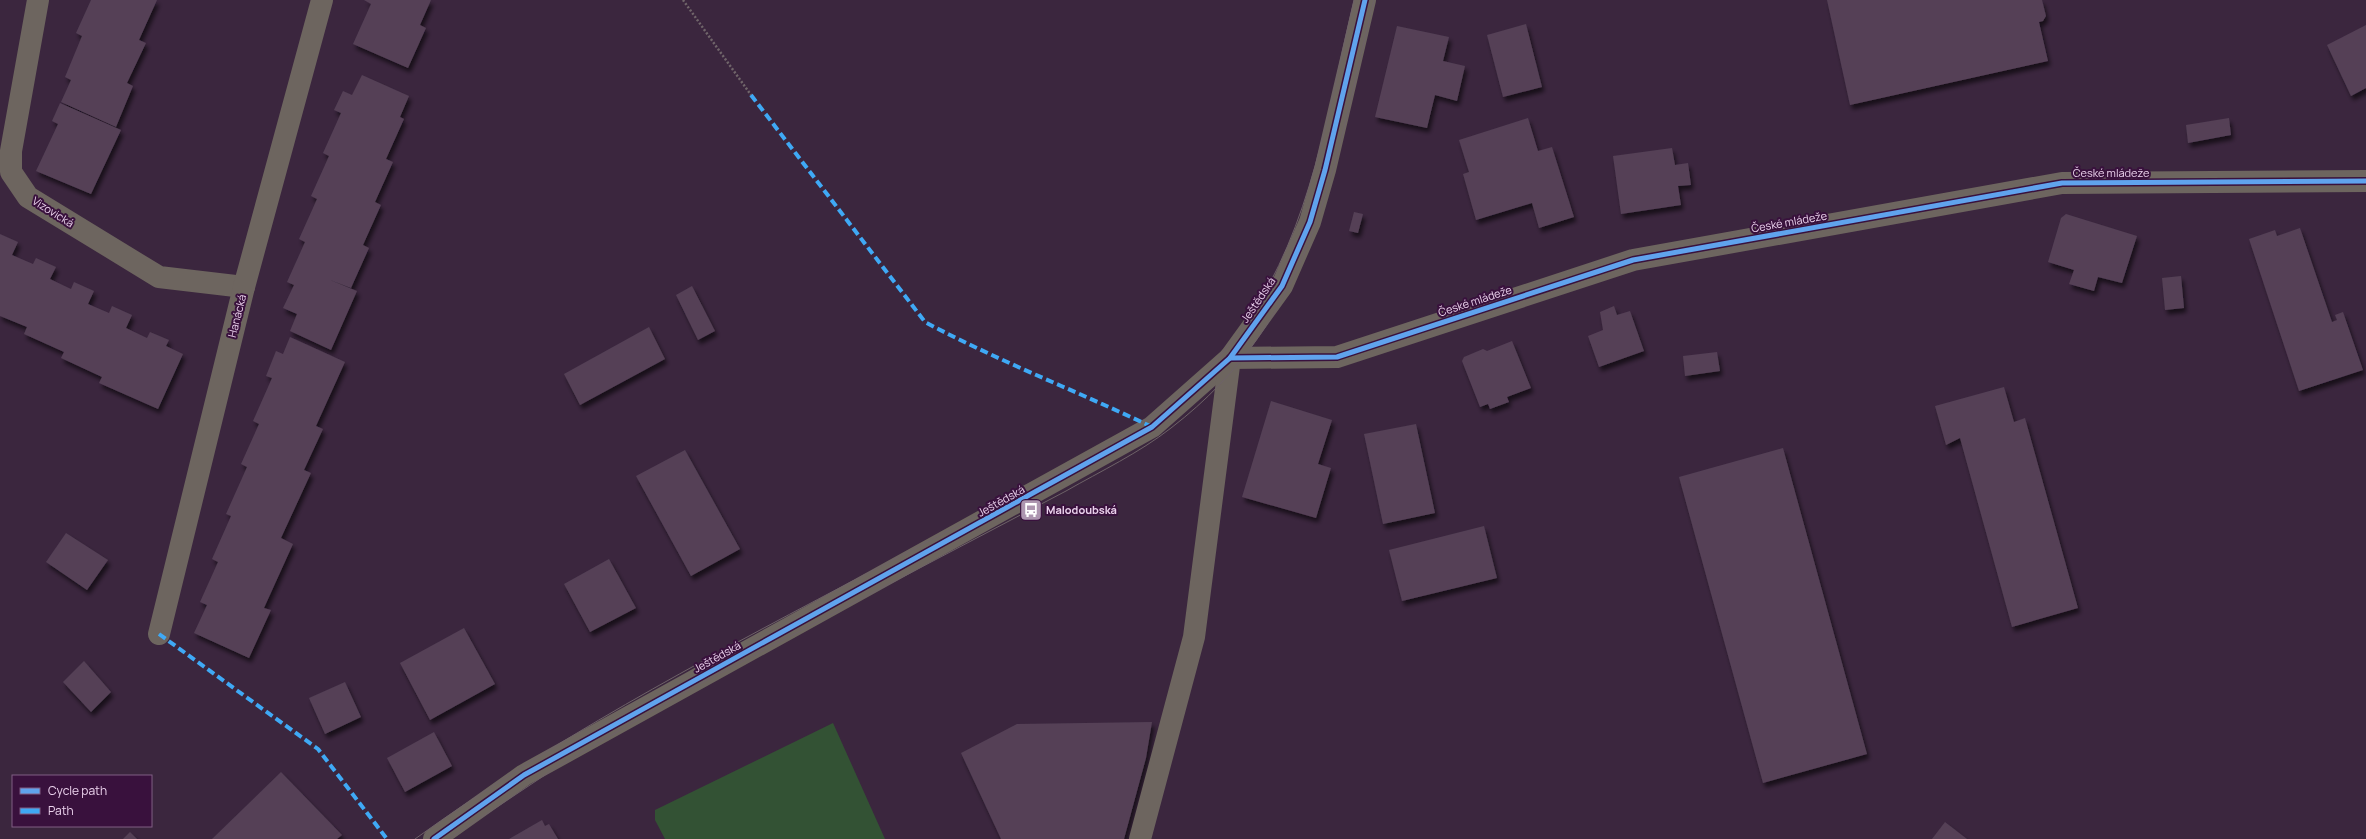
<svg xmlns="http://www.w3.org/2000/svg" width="2366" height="839" font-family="Manrope,sans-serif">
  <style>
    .green { fill: #335234 }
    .building { fill: #544056; filter: url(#shadow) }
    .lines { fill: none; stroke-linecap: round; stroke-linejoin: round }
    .path { stroke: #70656a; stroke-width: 2.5; stroke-dasharray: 2 2; stroke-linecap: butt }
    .minor { stroke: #6d655f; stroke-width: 22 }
    .tram { stroke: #6e6268; stroke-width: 1 }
    .quiet { stroke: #3fa9f5; stroke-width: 4; stroke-dasharray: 8 4; stroke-linecap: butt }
    .cycleway-casing { stroke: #39113d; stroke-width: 8 }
    .cycleway { stroke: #60a3ed; stroke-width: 5 }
    .labels { text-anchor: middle; stroke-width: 4; stroke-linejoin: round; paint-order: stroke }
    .street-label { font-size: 11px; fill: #ebd2ed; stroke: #39113d }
    .poi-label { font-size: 11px; font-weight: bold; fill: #ebd2ed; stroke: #39113d; text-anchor: start }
  </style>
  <defs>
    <filter id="shadow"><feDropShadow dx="2.5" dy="4.5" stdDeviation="2" flood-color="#0009"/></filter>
  </defs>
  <rect width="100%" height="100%" fill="#3b263e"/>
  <path class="green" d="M833,723L885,839H665L655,820V810Z"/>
  <g class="building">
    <path d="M91,0H157L139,40L146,43L127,83L133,86L116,127L61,102L71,80L65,77L82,36L76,33Z"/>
    <path d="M364,0H431L420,25L426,28L408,68L353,44L371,4Z"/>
    <path d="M1827,0H2042L2046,16L2043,21L2039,22L2048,61L1850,105Z"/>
    <path d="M1526,24L1542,87L1503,97L1487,35Z"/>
    <path d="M2366,25V88L2351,96L2327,45Z"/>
    <path d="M1397,26L1449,37L1443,61L1465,66L1457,101L1435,95L1427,128L1375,117Z"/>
    <path d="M362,75L409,96L400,117L404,119L386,159L393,162L375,202L381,205L363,245L369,248L351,288L330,280L357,291L331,350L290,331L297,314L283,308L294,285L287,282L305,242L299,239L317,199L311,196L329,156L323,153L341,113L334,110L343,91L352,95Z"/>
    <path d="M60,103L121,130L91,194L36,171L58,124L52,121Z"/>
    <path d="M1528,118L1538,151L1552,147L1574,217L1539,228L1532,203L1476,220L1463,174L1469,172L1459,140Z"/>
    <path d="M2229,118L2231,135L2188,143L2186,125Z"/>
    <path d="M1672,148L1675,165L1688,163L1691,185L1678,186L1681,205L1621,214L1613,156Z"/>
    <path d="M1354,212L1363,214L1358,233L1349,231Z"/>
    <path d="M2066,214L2137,236L2122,283L2098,277L2094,291L2069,284L2074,270L2048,262L2061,218Z"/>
    <path d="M2300,228L2332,322L2337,320L2335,315L2343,312L2363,370L2299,391L2249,239L2275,230L2277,236Z"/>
    <path d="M0,234L18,242L12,255L33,264L36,258L56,267L50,279L71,289L74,282L94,291L88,304L109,313L112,306L132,315L126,328L147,338L150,332L169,340L166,346L183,354L158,409L99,383L102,377L61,358L64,352L24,334L27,327L0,316Z"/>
    <path d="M2181,276L2184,308L2165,310L2162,278Z"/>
    <path d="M692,286L715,331L698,340L676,295Z"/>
    <path d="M1614,306L1617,315L1630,311L1644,351L1599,367L1588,336L1603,330L1600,312Z"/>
    <path d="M649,327L665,359L580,405L564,374Z"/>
    <path d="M290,337L345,362L316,426L323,429L304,470L311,473L281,538L293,544L264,608L271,610L249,658L194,633L207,605L200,602L218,562L212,559L231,516L226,514L247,467L241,464L259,424L253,421L272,378L266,376L276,351L283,354Z"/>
    <path d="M1512,341L1531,388L1507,397L1509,402L1490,409L1488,404L1480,407L1462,361L1464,357L1483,349L1487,351Z"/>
    <path d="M1717,352L1720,371L1685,376L1683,356Z"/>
    <path d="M2004,387L2014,422L2025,418L2078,608L2012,627L1960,438L1946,445L1935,406Z"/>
    <path d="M1271,401L1332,420L1318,464L1331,468L1316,518L1242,497Z"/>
    <path d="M1416,424L1435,513L1383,524L1364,434Z"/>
    <path d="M1783,448L1867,754L1763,783L1679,477Z"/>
    <path d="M685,450L740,549L691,576L636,476Z"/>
    <path d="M1484,526L1497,578L1402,601L1389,550Z"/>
    <path d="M66,533L108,560L87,590L46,562Z"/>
    <path d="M609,559L636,608L590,632L564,584Z"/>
    <path d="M464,628L495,684L430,720L400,663Z"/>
    <path d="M84,661L111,692L91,712L63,682Z"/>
    <path d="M345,682L361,717L325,734L309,698Z"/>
    <path d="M1152,722L1146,758L1124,839H1001L961,753L1017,724Z"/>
    <path d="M434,732L452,766L405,792L387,758Z"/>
    <path d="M281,772L342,835L337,839H212Z"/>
    <path d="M542,820L545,826L549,824L558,839H509Z"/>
    <path d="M1945,822L1967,839H1932Z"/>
    <path d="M130,832L137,839H123Z"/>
  </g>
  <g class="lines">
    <path class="path" d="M683,0L751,95"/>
    <g class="minor">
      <path d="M38,0L11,151V172L28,197L159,277L244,287"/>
      <path d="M1230,358L1337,357L1633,260L2062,183L2366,181"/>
      <path d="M159,634L244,287L322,0"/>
      <path d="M434,839L524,775L1152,427L1230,358L1282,286L1310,222L1325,170L1365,0"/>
      <path d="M1140,839L1194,637L1230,358"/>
    </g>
    <g class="tram">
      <path d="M415,839C551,741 697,663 845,585C900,556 955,527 1010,498C1098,452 1190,405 1247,321C1312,226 1328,109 1354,0"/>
      <path d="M449,839L554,769L690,689L1066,491C1101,471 1139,453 1171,428C1316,317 1334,165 1374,0"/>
    </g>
    <g class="quiet">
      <path d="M751,95L925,322C998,361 1077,391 1152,427"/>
      <path d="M159,634L318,749L387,839"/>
    </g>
    <g class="cycleway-casing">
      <g id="cycleway">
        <path d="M1230,358L1337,357L1633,260L2062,183L2366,181"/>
        <path d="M434,839L524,775L1152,427L1230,358L1282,286L1310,222L1325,170L1365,0"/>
      </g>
    </g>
    <use href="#cycleway" class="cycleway"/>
  </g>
  <defs>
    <g id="bus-square" transform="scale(1.15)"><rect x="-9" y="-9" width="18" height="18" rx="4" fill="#ad96b0" stroke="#39113d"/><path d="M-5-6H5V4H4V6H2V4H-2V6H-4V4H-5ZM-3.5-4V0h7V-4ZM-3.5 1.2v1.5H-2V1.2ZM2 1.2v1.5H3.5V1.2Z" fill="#fff"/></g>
  </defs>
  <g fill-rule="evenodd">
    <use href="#bus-square" x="1031" y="510"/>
  </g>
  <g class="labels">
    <g class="street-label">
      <text x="2111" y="177">České mládeže</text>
      <text transform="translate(53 212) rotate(32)" y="4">Vizovická</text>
      <text transform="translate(1789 222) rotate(-10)" y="4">České mládeže</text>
      <text transform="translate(1258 300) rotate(-56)" y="4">Ještědská</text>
      <text transform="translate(1475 301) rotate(-18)" y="4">České mládeže</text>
      <text transform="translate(237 316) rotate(-76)" y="4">Hanácká</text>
      <text transform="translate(1001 501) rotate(-29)" y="4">Ještědská</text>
      <text transform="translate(717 657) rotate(-29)" y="4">Ještědská</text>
    </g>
    <g class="poi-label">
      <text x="1046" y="514">Malodoubská</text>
    </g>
  </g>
  <rect x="12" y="775" width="140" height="52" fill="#39113d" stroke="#805e83"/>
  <rect x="20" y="788" width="20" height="6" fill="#60a3ed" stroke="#805e83"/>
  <text x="48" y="795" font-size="12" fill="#ebd2ed">Cycle path</text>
  <rect x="20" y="808" width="20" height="6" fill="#3fa9f5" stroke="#805e83"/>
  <text x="48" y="815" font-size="12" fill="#ebd2ed">Path</text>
</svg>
